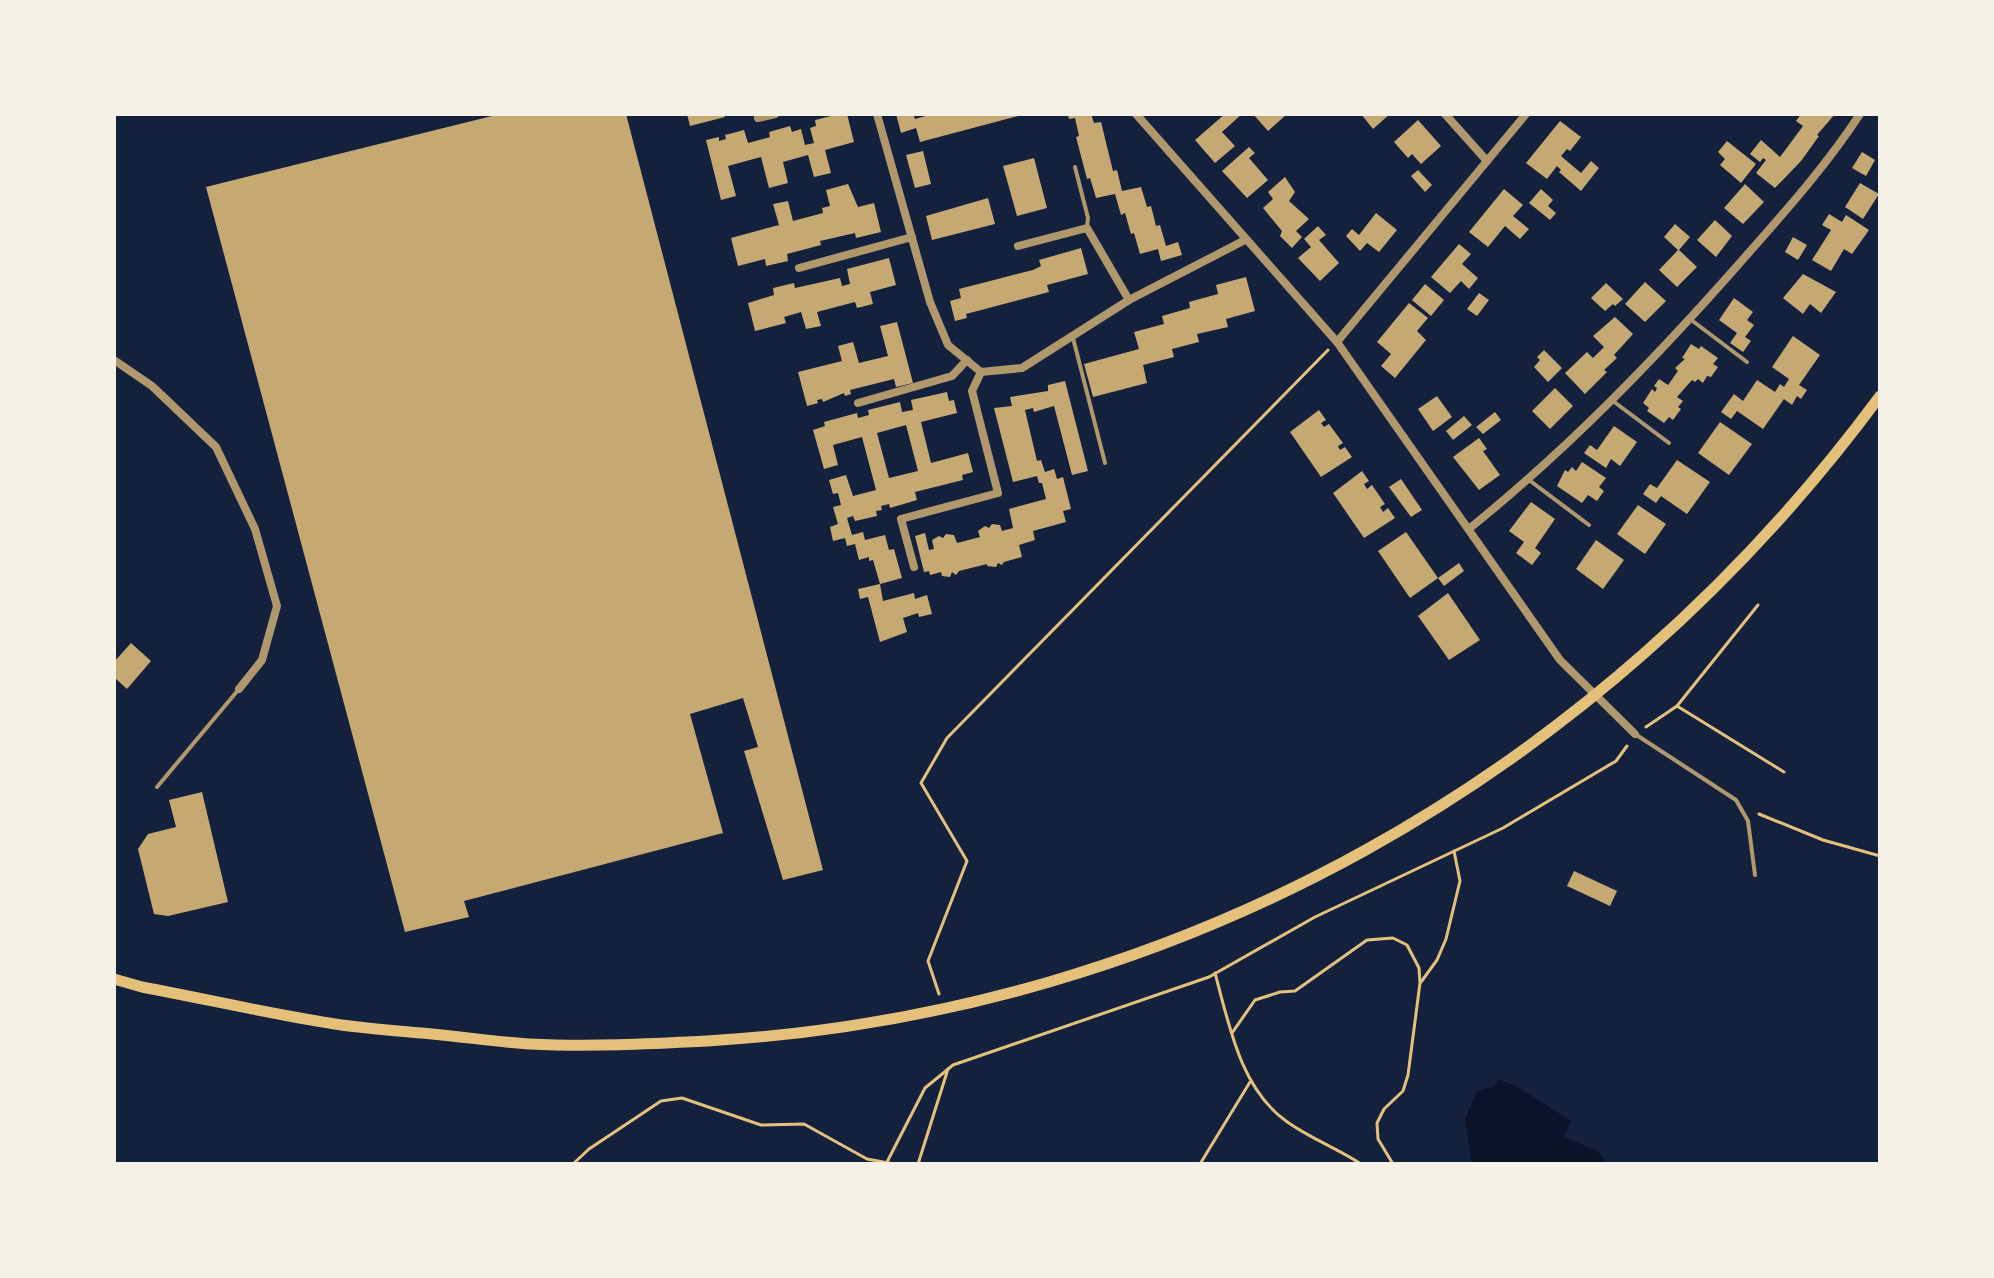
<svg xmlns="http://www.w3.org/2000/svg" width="1994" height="1278" font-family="'Open Sans',sans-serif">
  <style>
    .water { fill: #0b132b }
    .building { fill: #c6a872; fill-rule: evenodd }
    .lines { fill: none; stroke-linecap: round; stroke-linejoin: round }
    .path { stroke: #e5c07b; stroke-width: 3 }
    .service { stroke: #b1986c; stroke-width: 4 }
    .minor { stroke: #b1986c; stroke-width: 8 }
    .secondary { stroke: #e5c07b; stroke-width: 11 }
  </style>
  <rect width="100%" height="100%" fill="#14213d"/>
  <path class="water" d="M1499,1079L1521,1089L1571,1121L1564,1137L1599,1152L1608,1164H1472L1465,1119L1477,1091L1493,1087Z"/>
  <g class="building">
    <path d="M500,114H626L823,870L783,880L744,751L758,747L743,698L690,714L723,833L464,901L469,917L405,932L206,187Z"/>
    <path d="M687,114H724L725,117L690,126Z"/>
    <path d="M839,114H847L854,142L825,150L831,173L814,177L808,155L783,162L788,183L769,188L761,157L728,166L736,196L721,200L706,140L719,137V141L726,139L725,135L744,130L748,143L770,137L769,132L790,126L792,132L801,129L805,145L814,143L810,128L816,126L815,120Z"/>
    <path d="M896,114H913L915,119L933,114L1022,115L920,142L916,128L901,133Z"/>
    <path d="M1068,114H1091L1094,123L1101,122L1113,171L1117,170L1122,191L1141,187L1147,207L1151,206L1156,226L1160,225L1166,246L1178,242L1182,255L1161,261L1158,249L1140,254L1134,233L1131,234L1125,213L1121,215L1115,194L1096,198L1090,178L1087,179L1076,137L1079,136L1075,118L1069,119Z"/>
    <path d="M1225,114H1242L1222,132L1235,146L1215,163L1195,140Z"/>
    <path d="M1253,114H1287L1268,131Z"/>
    <path d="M1361,114H1390L1373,129Z"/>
    <path d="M1801,114H1835L1817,135L1819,136L1801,161L1775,188L1756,173L1766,160L1763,158L1760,162L1750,154L1761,140L1780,157L1803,126L1796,121Z"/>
    <path d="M1418,120L1441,146L1421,164L1412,154L1408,158L1394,142Z"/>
    <path d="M1560,121L1581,137L1570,151L1567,149L1561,156L1581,173L1591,161L1599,168L1581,191L1559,172L1561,170L1557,166L1547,179L1526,163Z"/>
    <path d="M1727,141L1756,164L1741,183L1720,165L1725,159L1718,152Z"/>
    <path d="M1249,147L1255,153L1249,158L1268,180L1247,198L1222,171Z"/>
    <path d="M923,151L931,184L915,188L906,155Z"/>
    <path d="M1862,152L1875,160L1866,176L1852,168Z"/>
    <path d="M1034,158L1047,208L1017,216L1003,166Z"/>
    <path d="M1418,170L1432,185L1425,192L1411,176Z"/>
    <path d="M1285,177L1295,192L1289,201L1309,219L1296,231L1302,237L1292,248L1280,236L1282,231L1263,208L1273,199L1268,192Z"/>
    <path d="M1860,183L1879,194L1863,219L1845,207Z"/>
    <path d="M848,184L858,207L874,203L881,232L856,238L855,233L820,241L821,245L787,254L788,261L766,266L765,259L738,266L731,238L779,225L773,204L788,201L793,221L823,213L822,208L830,206L826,190Z"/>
    <path d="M1745,184L1764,202L1743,224L1724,208Z"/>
    <path d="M1504,189L1523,205L1513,216L1529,229L1520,239L1505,226L1488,247L1469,232Z"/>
    <path d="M1541,189L1553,200L1548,206L1556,213L1550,220L1529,203Z"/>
    <path d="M988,198L995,224L932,240L926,216Z"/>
    <path d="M1376,213L1397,230L1379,252L1367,243L1360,251L1346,236L1352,229L1359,235Z"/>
    <path d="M1829,214L1842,222L1846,215L1869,230L1852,254L1844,249L1831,271L1812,260L1831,230L1822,225Z"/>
    <path d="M1715,220L1732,236L1716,257L1697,240Z"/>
    <path d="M1675,224L1690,237L1679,250L1697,267L1677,287L1659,270L1678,250L1664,237Z"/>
    <path d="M1318,226L1326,235L1319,240L1339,263L1320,281L1298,258L1311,247L1304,239Z"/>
    <path d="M1793,237L1807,245L1798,260L1785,252Z"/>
    <path d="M1459,244L1471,254L1462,264L1478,278L1469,289L1461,281L1450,293L1431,277Z"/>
    <path d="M1081,248L1088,274L1047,285L1049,292L966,314L967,318L955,321L950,301L961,298L959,289L1033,270L1041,266L1039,260Z"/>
    <path d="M889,258L896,285L870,292L873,304L857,308L855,302L817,312L821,326L806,329L801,312L784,317L786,323L755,331L748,303L774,295L773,288L794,283L795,288L840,278L842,286L850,284L847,269Z"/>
    <path d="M1803,274L1836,292L1821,313L1810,304L1803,314L1783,298Z"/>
    <path d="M1246,277L1255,311L1226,319L1228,327L1197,334L1199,342L1172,349L1174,357L1143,365L1147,383L1093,397L1084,364L1139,349L1134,332L1164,324L1162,316L1190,308L1189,302L1218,294L1216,285Z"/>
    <path d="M1645,282L1666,301L1645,322L1625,304Z"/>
    <path d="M1606,283L1623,299L1615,306L1613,304L1605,311L1591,298Z"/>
    <path d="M1425,284L1444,300L1431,316L1412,300Z"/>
    <path d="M1479,293L1489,300L1477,316L1467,309Z"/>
    <path d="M1734,298L1753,312L1747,320L1754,325L1745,337L1751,341L1743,352L1730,343L1737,333L1719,320Z"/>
    <path d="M1409,303L1428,318L1417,331L1426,340L1395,378L1381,366L1391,354L1377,342Z"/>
    <path d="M1615,317L1633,334L1614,355L1617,358L1604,370L1607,372L1585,394L1565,373L1587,352L1593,358L1604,347L1593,336Z"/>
    <path d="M897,322L913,383L896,387L894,379L850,390L851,394L845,396L844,393L823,402L822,399L817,400L818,403L807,406L798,372L842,361L838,346L853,342L859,363L888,356L880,326Z"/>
    <path d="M1793,336L1820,355L1799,385L1807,390L1801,399L1797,396L1792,405L1784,399L1763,429L1737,411L1731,419L1721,412L1734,394L1743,401L1757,380L1775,392L1780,384L1784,387L1789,379L1772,367Z"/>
    <path d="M1691,344L1699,349L1701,346L1718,358L1713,364L1718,367L1711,377L1707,376L1703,383L1698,379L1695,382L1692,380L1677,397L1683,401L1678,407L1681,409L1673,420L1669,417L1664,423L1647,411L1649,408L1643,403L1652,389L1655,392L1657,388L1654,386L1659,379L1668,385L1678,371L1675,368L1685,359L1682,358Z"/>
    <path d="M1544,350L1562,368L1548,382L1534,367L1540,360L1537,357Z"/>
    <path d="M1065,381L1088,471L1072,475L1054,406L1034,412L1033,408L1025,410L1037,461L1041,460L1045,472L1054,469L1057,479L1063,477L1071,509L1063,511L1066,522L1033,531L1035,540L1019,545L1022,557L1004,562L1002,565L998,563L996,567L987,566V564L959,571L956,575L952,572L950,577L942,576L941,572L930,575L929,571L924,572L915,536L925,533L929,550L934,549L932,540L939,536L943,538L946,534L954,535L957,543L980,537L978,531L985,526L989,528L992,524L1000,525L1002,531L1013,528L1009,509L1046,499L1042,483H1039L1037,476L1013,482L994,408L1012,406L1010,397L1048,391V385Z"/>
    <path d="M1555,388L1573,406L1550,429L1532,411Z"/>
    <path d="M947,392L949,401L954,400L957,413L921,422L931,463L968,453L973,472L962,475L963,480L915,492L917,500L890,508L889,504L881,506L882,510L876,511L877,516L855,521L853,516L847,518L852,535L863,532L865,540L885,535L889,550L894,549L902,578L880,584L883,601L914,593L915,599L927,595L932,614L919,617L918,613L903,618L907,632L880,642L868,597L860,599L858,589L880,584L873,560L869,561V557L859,560L855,544L847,546L845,538L833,541L830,527L838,524L833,507L841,505L838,493L833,494L829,480L846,475L853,496L876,490L862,437L833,445L838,465L824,469L813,430L825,426L824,422L857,413L858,418L869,415L868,410L900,402L902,412L913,410L911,400ZM906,425L918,471L889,478L877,433Z"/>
    <path d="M1437,396L1452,417L1433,431L1418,409Z"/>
    <path d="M1319,410L1326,420L1321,423L1324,427L1329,424L1343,443L1338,446L1340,450L1345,447L1352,457L1321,477L1290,432Z"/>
    <path d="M1495,412L1501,420L1483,434L1476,427Z"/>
    <path d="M1464,416L1472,425L1453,440L1446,431Z"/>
    <path d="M1720,422L1752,444L1729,475L1698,453Z"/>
    <path d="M1614,426L1637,442L1620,466L1611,459L1606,468L1584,453L1590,445L1597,450Z"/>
    <path d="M1479,438L1487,449L1483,451L1500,475L1479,490L1453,457Z"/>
    <path d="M1677,460L1710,482L1687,514L1661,496L1656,503L1643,494L1650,484L1657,488Z"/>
    <path d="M1582,462L1606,478L1599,487L1604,491L1597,501L1588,495L1582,503L1557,486L1565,470L1568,472L1572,467L1576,471Z"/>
    <path d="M1362,471L1369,481L1364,484L1367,489L1372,485L1385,504L1380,507L1383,512L1388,508L1395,518L1364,538L1333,493Z"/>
    <path d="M1401,479L1422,510L1411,517L1389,487Z"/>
    <path d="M1531,502L1555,519L1535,548L1541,553L1532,565L1516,553L1524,542L1509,531Z"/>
    <path d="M1638,505L1666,524L1645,554L1617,534Z"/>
    <path d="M1406,532L1438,578L1459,563L1464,571L1444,586L1438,578L1410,598L1378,551Z"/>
    <path d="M1596,540L1624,560L1603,589L1576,569Z"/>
    <path d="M1448,593L1480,640L1449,660L1418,616Z"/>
    <path d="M131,643L151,661L127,689L114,677V662Z"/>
    <path d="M202,792L228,902L168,916L154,914L138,849L148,834L176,827L169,800Z"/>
    <path d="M1574,871L1617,891L1610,906L1567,886Z"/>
  </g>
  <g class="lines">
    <g class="path">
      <path d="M1677,706L1758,605"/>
      <path d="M1646,727L1677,706L1784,772"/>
      <path d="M1759,814L1823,840L1880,856"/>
      <path d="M1215,973C1229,1024 1240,1088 1286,1121C1309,1138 1337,1148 1361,1164"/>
      <path d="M1421,982L1437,960L1446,939L1460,881L1454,851"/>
      <path d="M939,994L928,961L967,861L921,783L947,738L1328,350"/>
      <path d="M1232,1033L1255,1000L1280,992L1295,991L1367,940L1393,938L1407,945L1419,968L1420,983L1408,1075L1403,1091L1384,1109L1377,1123L1378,1139L1393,1164"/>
      <path d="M573,1164L589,1149L661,1101L682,1098L761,1125L804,1124L867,1159L894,1164"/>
      <path d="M886,1164L925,1088L953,1065L1209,977L1315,917L1503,828L1616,761L1627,746"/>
      <path d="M918,1164L948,1069"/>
      <path d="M1200,1164L1250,1082"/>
    </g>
    <g class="service">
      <path d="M1075,167L1088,218L1087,226"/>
      <path d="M1690,319L1747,362"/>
      <path d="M1073,338L1105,463"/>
      <path d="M1613,401L1669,443"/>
      <path d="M1529,480L1589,525"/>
      <path d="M1635,734L1736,800L1748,821L1755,875"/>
      <path d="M157,787L239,689"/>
    </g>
    <g class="minor">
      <path d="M877,114L930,302L948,345L981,372L1022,368L1129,300L1245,240"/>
      <path d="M1136,114L1337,342L1560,660L1635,734"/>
      <path d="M1445,114L1487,161"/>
      <path d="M758,118L775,114"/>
      <path d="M1018,246L1087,228L1129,300"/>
      <path d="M799,268L912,237"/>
      <path d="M1337,342L1526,114"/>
      <path d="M114,360L152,386L216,447L255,529L277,606L262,660L239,689"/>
      <path d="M858,403L952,376L967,360"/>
      <path d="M1470,528C1568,449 1655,359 1738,265C1781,216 1824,169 1860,114"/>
      <path d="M914,567L901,519L998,493L972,391L981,372"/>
    </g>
    <path class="secondary" d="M114,979L142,987C206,999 270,1014 335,1024C367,1029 400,1031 432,1034C465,1037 498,1042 530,1044C589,1047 648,1044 707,1041C1179,1013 1600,775 1880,396"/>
  </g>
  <rect width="1994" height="1278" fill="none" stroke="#f6f1e7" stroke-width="232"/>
</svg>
